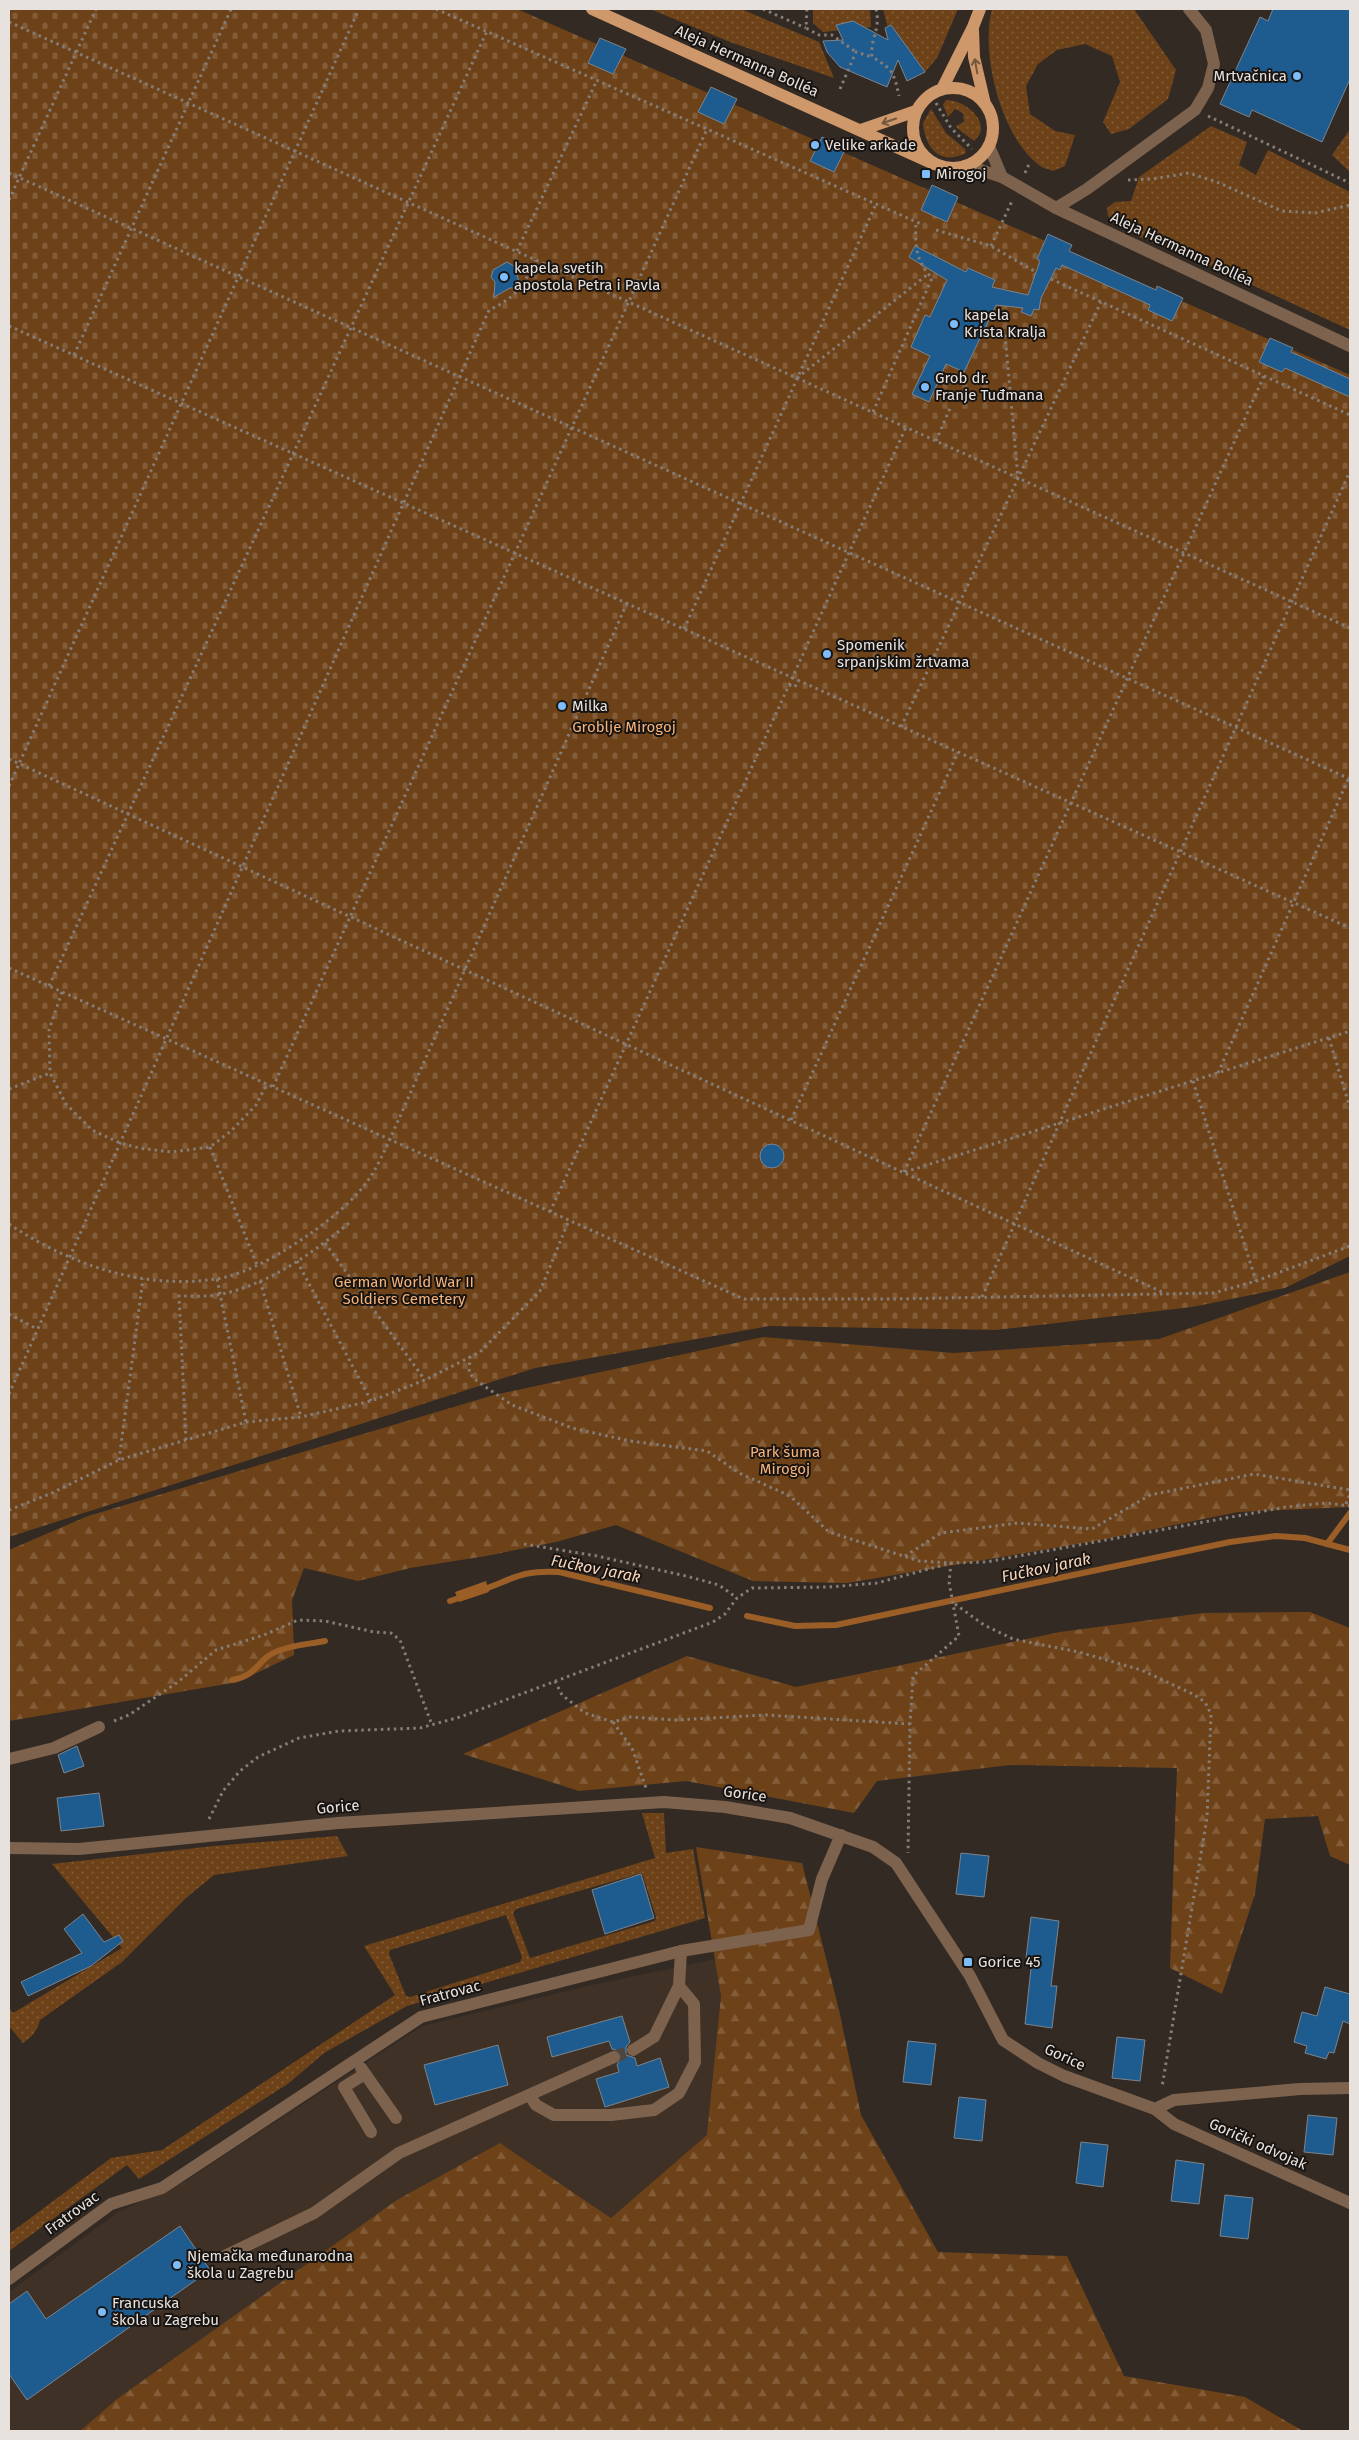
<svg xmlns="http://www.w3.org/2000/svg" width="1359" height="2440" font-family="'Fira Sans',sans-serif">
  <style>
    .built { fill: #3f3126 }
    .grass { fill: url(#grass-dots); fill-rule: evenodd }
    .forest { fill: url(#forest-firs) }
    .cemetery { fill: url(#cemetery-stones) }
    .water { fill: #9a5e26 }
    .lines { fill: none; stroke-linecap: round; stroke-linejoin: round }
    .stream { stroke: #9a5e26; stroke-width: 6 }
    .building { fill: #1e5c8f; stroke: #7b848d }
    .minor-tunnel { stroke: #4e4640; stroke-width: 12; stroke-dasharray: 12 6; stroke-linecap: butt }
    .path { stroke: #857d78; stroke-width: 3; stroke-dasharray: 2.5 4; stroke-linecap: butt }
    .minor { stroke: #7d634d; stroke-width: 12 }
    .major { stroke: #ce986b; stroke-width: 12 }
    .oneway { stroke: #73563e }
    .poi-dot { fill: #7ebdf9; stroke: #181411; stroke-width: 2 }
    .labels { text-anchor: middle; stroke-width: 4; stroke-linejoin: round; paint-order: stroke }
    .street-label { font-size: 15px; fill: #e8e2de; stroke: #181411 }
    .poi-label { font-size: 15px; fill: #e8e2de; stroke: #181411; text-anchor: start }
    .park-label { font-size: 15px; fill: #f7b37a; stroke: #181411 }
    .water-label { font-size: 16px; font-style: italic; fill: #f8d5ba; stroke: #181411 }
  </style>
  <defs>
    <pattern id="grass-dots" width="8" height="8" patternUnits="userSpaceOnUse" patternTransform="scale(1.25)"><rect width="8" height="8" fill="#6e4218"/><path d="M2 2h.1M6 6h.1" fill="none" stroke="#835d39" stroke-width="1.8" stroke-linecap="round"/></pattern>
    <pattern id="forest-firs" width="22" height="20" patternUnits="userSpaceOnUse" patternTransform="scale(1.25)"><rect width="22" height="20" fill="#6e4218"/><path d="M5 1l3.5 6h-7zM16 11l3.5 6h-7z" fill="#835d39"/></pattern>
    <pattern id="cemetery-stones" width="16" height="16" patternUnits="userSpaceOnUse" patternTransform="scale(1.25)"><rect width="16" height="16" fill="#6e4218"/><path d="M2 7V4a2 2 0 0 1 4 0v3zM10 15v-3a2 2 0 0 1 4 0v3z" fill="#835d39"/></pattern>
  </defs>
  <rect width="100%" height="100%" fill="#332a24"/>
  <path class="built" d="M716,1959L721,1996L708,2135L611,2218L500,2143L117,2399L80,2431H9V2292L118,2212L187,2180L422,2026L587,1986Z"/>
  <g class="grass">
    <path d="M650,9H741L819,42L834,78L730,42Z"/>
    <path d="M813,9H870L871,27L823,32L813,23Z"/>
    <path d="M883,9H958L937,58L925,72L910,51L890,36Z"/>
    <path d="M992,9H1134L1176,70L1168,99L1129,129L1111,134L1103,122L1120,82L1112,56L1085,44L1057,50L1038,64L1026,86L1030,114L1055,131L1075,135L1065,166L1053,171C1049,169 1042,168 1039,165C1001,137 980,53 992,9Z"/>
    <path d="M946,100C968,100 994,126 974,141L957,128L956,126L964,122L963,113L955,109L948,117L943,105Z"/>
    <path d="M931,109L946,133L965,149L966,153C940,166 925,148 923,123Z"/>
    <path d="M1211,126L1247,142L1239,165L1256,175L1268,150L1350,192V330L1202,262L1137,236L1115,224L1108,216L1107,208L1115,202L1131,201L1139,177Z"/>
    <path d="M1350,129V172L1332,155Z"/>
    <path d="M642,1813H664L666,1853L693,1849L705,1918L407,2006L324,2053L289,2083L139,2179L127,2165L9,2251V2234L111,2158L162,2150L395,1995L364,1946L655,1858ZM642,1873L656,1917L655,1921L530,1958L513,1913L516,1909ZM506,1915L522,1957L520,1962L410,1997L406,1996L389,1954L390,1950Z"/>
    <path d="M337,1836L348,1856L214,1875L186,1898L122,1962L40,2020C37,2031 33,2036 23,2043L9,2026V2008L13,2013L122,1948L52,1864L214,1846Z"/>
  </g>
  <g class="forest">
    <path d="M1350,1272V1507L1238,1512L1096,1541L847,1583L753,1581L616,1525L556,1542L486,1556L410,1568L358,1581L304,1568L292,1600L294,1655L238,1682L9,1721V1550L88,1516L494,1395L763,1337L954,1353L1159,1339Z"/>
    <path d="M1310,1612L1350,1628V1865L1330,1856L1318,1816L1265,1819L1255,1894L1222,1994L1170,1968L1177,1768L1010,1765L877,1781L854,1813L686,1781L579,1791L463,1754L687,1656L796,1687L1060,1632L1203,1613Z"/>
    <path d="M696,1847L802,1863L839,2010L861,2115L938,2252L1067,2256L1124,2376L1245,2397L1303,2431H80L117,2399L397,2200L500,2143L611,2218L707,2135L721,1996Z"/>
  </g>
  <path class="cemetery" d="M9,9H517L1350,375V1256L1285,1288L1192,1307L996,1330L769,1326L535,1368L9,1537Z"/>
  <path class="water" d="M486,1581L489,1592L459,1602L455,1592Z"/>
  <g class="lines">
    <g class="stream">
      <path d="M1327,1544L1350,1513"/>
      <path d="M482,1590C515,1578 522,1570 559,1572L710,1608"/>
      <path d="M450,1601L465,1596"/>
      <path d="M747,1616L795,1626L836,1625L1230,1542L1276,1536L1305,1538L1350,1550"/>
      <path d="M232,1680C260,1675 257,1658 278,1651C292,1645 310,1644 325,1641"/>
    </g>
  </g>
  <g class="building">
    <path d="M1273,9H1350V79L1322,142L1252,110L1249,117L1220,104L1260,17L1268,21Z"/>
    <path d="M853,21L888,40L885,28L891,25L925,72L907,81L898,60L887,87L840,67L827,52L823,41L843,40L836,25Z"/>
    <path d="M600,38L626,49L613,74L588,63Z"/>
    <path d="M711,87L737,99L724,124L698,112Z"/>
    <path d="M822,137L846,148L834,172L810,161Z"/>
    <path d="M932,185L958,197L947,222L921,210Z"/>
    <path d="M1048,234L1072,245L1069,251L1156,290L1157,286L1183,298L1172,321L1148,310L1150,305L1062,265L1060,270L1056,268L1041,298L1039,310L1034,309L1031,316L1021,312L1023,308L996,305L964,372L946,364L929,402L912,394L930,356L911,347L925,315L930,317L947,280L909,257L915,246L966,272L968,268L995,280L992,287L1028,295L1040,261L1037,259Z"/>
    <path d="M507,262L514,266L521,288H510L494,297L495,282L491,277L493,270Z"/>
    <path d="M1270,338L1293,348L1291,352L1350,379V397L1285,368L1282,372L1259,362Z"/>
    <circle cx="772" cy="1156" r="12"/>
    <path d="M77,1746L84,1766L64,1773L58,1755Z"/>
    <path d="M99,1793L104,1826L61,1831L57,1798Z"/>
    <path d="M961,1853L989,1856L984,1897L956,1894Z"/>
    <path d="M641,1874L654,1918L605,1934L592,1890Z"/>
    <path d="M83,1914L104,1942L119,1935L123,1941L91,1966L28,1996L21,1982L82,1953L64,1929Z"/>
    <path d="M1031,1917L1059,1921L1051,1986H1057L1052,2028L1025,2024L1032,1959L1026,1958Z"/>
    <path d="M1325,1987L1350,1994V2024L1343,2021L1334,2053L1329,2052L1326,2059L1305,2053L1307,2046L1294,2042L1302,2012L1317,2016Z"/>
    <path d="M622,2016L630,2042L626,2047V2055L635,2058L637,2066L660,2058L669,2087L605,2107L596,2079L619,2072L617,2065L622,2057L619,2051L612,2049L609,2041L552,2057L547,2037Z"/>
    <path d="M1117,2037L1145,2040L1140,2081L1112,2078Z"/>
    <path d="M908,2041L936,2044L931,2085L903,2082Z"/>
    <path d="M498,2045L508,2085L435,2105L424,2065Z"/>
    <path d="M959,2097L986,2100L982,2141L954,2138Z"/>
    <path d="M1308,2115L1337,2118L1333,2155L1304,2152Z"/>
    <path d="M1081,2142L1108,2145L1103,2187L1076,2183Z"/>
    <path d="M1176,2160L1204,2164L1199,2204L1171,2201Z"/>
    <path d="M1225,2195L1253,2198L1248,2239L1220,2236Z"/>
    <path d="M180,2226L210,2270L27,2400L9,2374V2304L27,2291L46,2319Z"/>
  </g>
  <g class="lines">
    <path class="minor-tunnel" d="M614,2057L633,2050"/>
    <g class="path">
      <path d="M436,9L921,224"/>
      <path d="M763,9L806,28"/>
      <path d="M807,9L806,28L819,35H832L856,52"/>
      <path d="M876,9C881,30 870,37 872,57C893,69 894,73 899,96"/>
      <path d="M9,22L1350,628"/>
      <path d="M840,89L856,52L872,57"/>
      <path d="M936,103L951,128L972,149"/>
      <path d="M1208,116L1350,183"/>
      <path d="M9,173L1350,779"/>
      <path d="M1025,173L1029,164"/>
      <path d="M1128,180L1152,179L1189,173L1217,182L1282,211L1315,213L1350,205"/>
      <path d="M9,200L96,9"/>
      <path d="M936,230L991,246L1036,272"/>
      <path d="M991,246L1012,201"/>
      <path d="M517,251L597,80"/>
      <path d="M1051,279L1350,415"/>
      <path d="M9,326L1350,928"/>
      <path d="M1005,335L1018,478"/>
      <path d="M74,355L231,9"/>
      <path d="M797,378L928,274"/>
      <path d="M873,412L932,278C915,261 915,244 916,221"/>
      <path d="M936,441L950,408"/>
      <path d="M684,629L876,204"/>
      <path d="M789,685L795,687L798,680"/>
      <path d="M901,727L1101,302"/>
      <path d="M9,759L1164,1293"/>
      <path d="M9,786L359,9"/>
      <path d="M9,968L744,1299H890L1214,1293L1256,1281L1350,1246"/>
      <path d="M49,986L487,31"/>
      <path d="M62,992L49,1030L50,1073L66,1104L92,1130L120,1143L139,1148L171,1152L210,1147L231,1131L256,1105L267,1084"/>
      <path d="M1329,1038L1350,1108"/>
      <path d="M1218,1073L1350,775"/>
      <path d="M1193,1081L1256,1281"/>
      <path d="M273,1087L707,129"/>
      <path d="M9,1089L50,1073"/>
      <path d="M791,1120L958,752"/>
      <path d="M210,1147L257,1265"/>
      <path d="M904,1172L1264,376"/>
      <path d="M905,1172L1350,1031"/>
      <path d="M550,1212L906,427"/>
      <path d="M9,1224C69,1264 142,1290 216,1279C248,1274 284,1252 311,1233C331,1219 357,1198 371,1176C378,1165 384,1152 390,1139L627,603"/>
      <path d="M325,1243L425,1380"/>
      <path d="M297,1261L371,1401"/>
      <path d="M217,1279L246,1422"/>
      <path d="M260,1281L301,1417"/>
      <path d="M982,1297L1350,471"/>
      <path d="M9,1314L37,1329"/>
      <path d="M470,1356L469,1373L477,1381L512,1405L572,1428L630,1441L707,1451L739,1473L790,1496L829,1532L919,1561L951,1563L949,1582L959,1636L913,1676L910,1724L908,1853"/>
      <path d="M9,1394L489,310C514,299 525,285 535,260"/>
      <path d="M186,1440L179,1296C193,1296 209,1297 222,1294C269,1284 313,1253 349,1223"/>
      <path d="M119,1460L143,1279"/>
      <path d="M1346,1504L1350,1494"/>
      <path d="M9,1510L52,1493L119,1460L246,1422L301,1417L371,1401L425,1380L480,1352L540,1291L569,1220"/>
      <path d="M524,1544L597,1556L686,1576L719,1585L737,1598"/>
      <path d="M905,1556L941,1533L1018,1523L1092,1529L1150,1495L1254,1474L1350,1490"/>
      <path d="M955,1604L984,1625L1013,1639L1079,1652L1141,1670L1193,1694L1205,1702L1211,1714L1207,1818L1162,2087"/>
      <path d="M555,1681L562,1695L585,1713L613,1722L630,1717L675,1720L766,1715L910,1724"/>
      <path d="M114,1721L129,1715L178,1682L216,1650L264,1635L298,1620L325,1621L374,1632L391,1633L400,1640L432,1725"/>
      <path d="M613,1722L632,1748L646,1788"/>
      <path d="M209,1819L223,1791L240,1771L258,1757L299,1738L339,1731L420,1728L460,1717L713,1622L725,1614L737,1598L752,1588L829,1587L877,1583L951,1563L986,1562L1286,1507L1326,1503L1350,1506"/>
    </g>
    <g class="minor">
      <path d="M989,146L1002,177"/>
      <path d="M968,166L1002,177L1056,208L1350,346"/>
      <path d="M1056,208L1087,189L1195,110L1208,88L1214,64L1206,30L1189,9"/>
      <path d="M9,1759L54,1748L99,1727"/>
      <path d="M9,1848L79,1849L338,1823L664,1802L725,1807L790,1818L873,1847L896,1863L970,1976L1003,2040L1038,2063L1064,2076L1155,2109L1174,2100L1300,2089L1350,2088"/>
      <path d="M633,2050L654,2037L679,1986L681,1951"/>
      <path d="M361,2068L396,2118"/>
      <path d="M365,2074L344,2087L371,2132"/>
      <path d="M530,2096L536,2105L554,2115H611L654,2110L679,2093L695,2062L694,2004L679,1986"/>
      <path d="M1155,2109L1174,2124L1350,2203"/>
      <path d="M225,2256L314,2213L399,2153L614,2057"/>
      <path d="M9,2279L111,2204L162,2188L421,2017L681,1951L809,1930L822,1879L841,1835"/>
    </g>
    <g class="major">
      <path d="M592,9L934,164"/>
      <path d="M973,30L974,57L985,104"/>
      <circle cx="953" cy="128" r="40"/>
      <path d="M942,89L973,27L980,9"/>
      <path d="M861,130L916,111"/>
    </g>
  </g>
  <defs><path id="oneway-shaft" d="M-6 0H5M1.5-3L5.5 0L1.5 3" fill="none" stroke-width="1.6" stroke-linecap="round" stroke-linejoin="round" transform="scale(1.25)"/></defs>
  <g class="oneway">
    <use href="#oneway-shaft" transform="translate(976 66) rotate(-100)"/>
    <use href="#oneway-shaft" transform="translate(889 121) rotate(161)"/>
  </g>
  <g class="poi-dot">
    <circle cx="1297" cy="76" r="5"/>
    <circle cx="815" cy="145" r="5"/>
    <rect x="921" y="169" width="10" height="10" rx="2.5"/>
    <circle cx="504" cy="277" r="5"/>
    <circle cx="954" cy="324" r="5"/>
    <circle cx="925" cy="387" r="5"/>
    <circle cx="827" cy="654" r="5"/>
    <circle cx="562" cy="706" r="5"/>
    <rect x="963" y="1957" width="10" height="10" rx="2.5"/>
    <circle cx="177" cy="2265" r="5"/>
    <circle cx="102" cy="2312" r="5"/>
  </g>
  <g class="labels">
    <g class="street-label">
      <text transform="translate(747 61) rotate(24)" y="5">Aleja Hermanna Bolléa</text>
      <text transform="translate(1182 249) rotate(25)" y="5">Aleja Hermanna Bolléa</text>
      <text transform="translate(745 1794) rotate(8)" y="5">Gorice</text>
      <text transform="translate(338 1807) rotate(-5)" y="5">Gorice</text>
      <text transform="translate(450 1993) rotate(-15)" y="5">Fratrovac</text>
      <text transform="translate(1065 2057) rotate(25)" y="5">Gorice</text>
      <text transform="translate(1258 2144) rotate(24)" y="5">Gorički odvojak</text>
      <text transform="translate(72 2213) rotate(-36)" y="5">Fratrovac</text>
    </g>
    <g class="poi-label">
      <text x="1287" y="81" text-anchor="end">Mrtvačnica</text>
      <text x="825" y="150">Velike arkade</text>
      <text x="936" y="179">Mirogoj</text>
      <text x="514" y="273">kapela svetih<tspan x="514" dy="17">apostola Petra i Pavla</tspan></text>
      <text x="964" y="320">kapela<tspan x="964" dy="17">Krista Kralja</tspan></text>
      <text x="935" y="383">Grob dr.<tspan x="935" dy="17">Franje Tuđmana</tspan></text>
      <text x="837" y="650">Spomenik<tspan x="837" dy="17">srpanjskim žrtvama</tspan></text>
      <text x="572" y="711">Milka</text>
      <text x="978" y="1967">Gorice 45</text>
      <text x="187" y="2261">Njemačka međunarodna<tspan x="187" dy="17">škola u Zagrebu</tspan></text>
      <text x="112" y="2308">Francuska<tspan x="112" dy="17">škola u Zagrebu</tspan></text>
    </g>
    <g class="park-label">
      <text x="624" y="732">Groblje Mirogoj</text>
      <text x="404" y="1287">German World War II<tspan x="404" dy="17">Soldiers Cemetery</tspan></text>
      <text x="785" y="1457">Park šuma<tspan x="785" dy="17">Mirogoj</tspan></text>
    </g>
    <g class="water-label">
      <text transform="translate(1046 1567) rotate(-12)" y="6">Fučkov jarak</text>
      <text transform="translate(596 1568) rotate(11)" y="6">Fučkov jarak</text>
    </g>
  </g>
  <rect width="1359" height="2440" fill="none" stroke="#e8e2de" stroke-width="20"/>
</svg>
